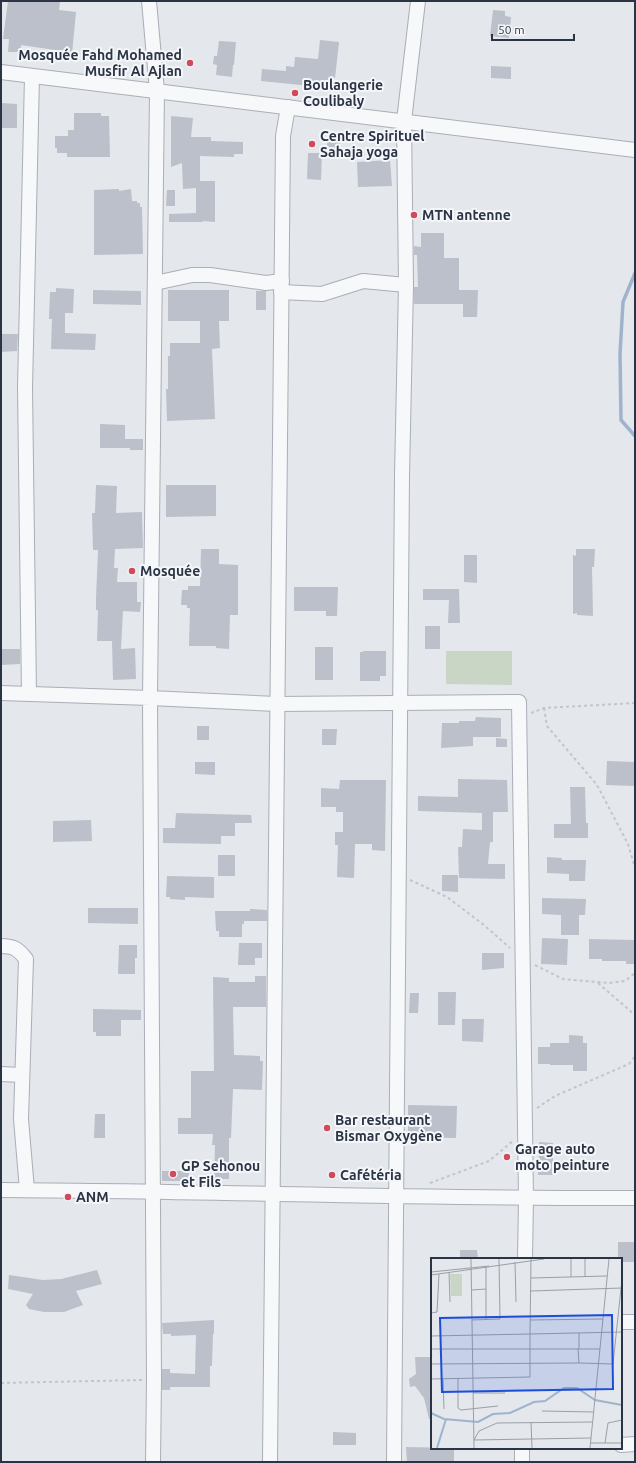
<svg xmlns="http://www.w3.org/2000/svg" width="636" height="1463" font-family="Ubuntu,sans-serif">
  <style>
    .green { fill: #c9d6c5 }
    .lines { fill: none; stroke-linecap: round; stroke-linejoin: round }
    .stream { stroke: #9fb4cc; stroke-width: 3.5 }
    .building { fill: #bbc0ca }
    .minor-casing { stroke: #a9aeb7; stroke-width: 16 }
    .path { stroke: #c2c5cb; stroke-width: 2; stroke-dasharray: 3 3; stroke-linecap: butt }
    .minor { stroke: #f7f8fa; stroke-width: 14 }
    .poi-dot { fill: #d1495b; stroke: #f4f6f9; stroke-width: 1.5 }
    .labels { text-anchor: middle; stroke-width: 4; stroke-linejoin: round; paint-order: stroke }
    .poi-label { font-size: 14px; font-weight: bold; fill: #2b3445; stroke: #f4f6f9; text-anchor: start }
    .inset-river { fill: none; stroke: #9fb4cc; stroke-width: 2 }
    .inset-road { fill: none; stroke: #9a9fa9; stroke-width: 1 }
    .view { fill: #1d4ed8; fill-opacity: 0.15; stroke: #1d4ed8; stroke-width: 2 }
    .inset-edge { fill: none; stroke: #2b3445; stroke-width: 2 }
  </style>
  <rect width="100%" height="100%" fill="#e4e7ec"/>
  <path class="green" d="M446,651H512V685L446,684Z"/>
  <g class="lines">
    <path class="stream" d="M635,273L623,302L620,354L621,420L635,436"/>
  </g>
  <g class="building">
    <path d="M8,1H60L59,10L76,12L72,54L55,53V50L21,45V52H8L9,39H3Z"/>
    <path d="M493,10L505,11V16L511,17L509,38L490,36Z"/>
    <path d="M320,40L339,42L335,78L332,77L331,88L261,81L262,69L286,71V66L294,67L295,57L318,59Z"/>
    <path d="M219,41L236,42L234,65H233L232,77L216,75L217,65L213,64L214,56H217Z"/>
    <path d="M491,66L511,67V79L491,78Z"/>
    <path d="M1,103L17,104V128H1Z"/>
    <path d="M74,113H101V116H109L110,157H67V153H57V148H55V136H68V130H74Z"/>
    <path d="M171,116L193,118L191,137H211V141L243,142V154H234V157L200,156V181H215V222L203,221V222H169V214L196,213V188L183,189L182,163L171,167Z"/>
    <rect x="327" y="137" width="13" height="12"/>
    <path d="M308,153H322L321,180L307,179Z"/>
    <path d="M390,160L392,186L358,187L357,162Z"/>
    <path d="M119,189V191L131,189L132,201H137V203H140V207H142L143,254L94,255V190Z"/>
    <path d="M167,190H175V206H166Z"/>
    <path d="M421,233H444V258H459V290H478L477,317H463V304H414V287H418L417,255H414V246L421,247Z"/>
    <path d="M56,288L74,289L73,313H65V333L96,334L95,350L51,349L52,319H49L50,292H56Z"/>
    <path d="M93,290L141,291V305L93,304Z"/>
    <path d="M168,290H229V321H219L220,348L212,349L215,419L167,421L166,389H168V356H170V343H200V321H168Z"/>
    <rect x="256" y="291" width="10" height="19"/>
    <path d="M1,334H18L17,351L1,352Z"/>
    <path d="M100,424L125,425V439H143V450H130V448H100Z"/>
    <path d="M96,485L117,486L116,513L142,512L143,548L115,549L114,568H118L117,582H137V602H141L140,612L123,611L121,649L135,648L136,679L113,680L112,641H97L98,610H96V598L98,550H93L92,513H95Z"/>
    <path d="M166,485H216V516L166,517Z"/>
    <path d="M201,549H219V564L238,565V615H230L229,649L216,648V646H189L190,608H187V605H181L182,590H188V586H200Z"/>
    <path d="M576,549H595L594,567H592L593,616L577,615V613L573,614V555L576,556Z"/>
    <path d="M464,555H477V583L464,582Z"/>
    <path d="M294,587H338L337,616H326V611H294Z"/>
    <path d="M423,589H459L460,623H448L449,600H423Z"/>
    <rect x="425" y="626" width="15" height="23"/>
    <rect x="315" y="647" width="18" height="33"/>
    <path d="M1,649H20V664L1,665Z"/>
    <path d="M363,651H386V676H380V681H360V652H363Z"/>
    <path d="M476,717L501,718V737H473V746L441,748L442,723H459V721H475Z"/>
    <rect x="197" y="726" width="12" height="14"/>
    <path d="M322,729H337L336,745H322Z"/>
    <path d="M496,738L507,739V747H496Z"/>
    <path d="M607,761L635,762V786L606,785Z"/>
    <path d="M195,762H215V775L195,774Z"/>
    <path d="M458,779L507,780L508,812H493V842H490L488,864H505V879L459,878L458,847H462L463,829L482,830V813L418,811V796L458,797Z"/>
    <path d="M340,780H386L385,851L372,850V844H355L354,878L337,877L338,845H335V832H343V812H336V807H321V788L339,789Z"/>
    <path d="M570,787H585L586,823H588V838H554V824H571Z"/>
    <path d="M176,813L251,815L252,823H235V836H221V844L163,843V828H175Z"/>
    <path d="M91,820L92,841L53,842V821Z"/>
    <rect x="218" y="855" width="17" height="21"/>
    <path d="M547,857L562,858V860H586L585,881H569V874L547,873Z"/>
    <path d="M442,875H458V892L442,891Z"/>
    <path d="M167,876L214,877V898L185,897V900L170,899V897H166Z"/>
    <path d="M542,898L586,899L585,915H579V935H561V915L542,914Z"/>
    <path d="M88,908H138V924L88,923Z"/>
    <path d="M250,909L267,910V921H244V924H242V937H219V931H216L215,911H250Z"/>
    <path d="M542,938L568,939L567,965L541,964Z"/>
    <path d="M589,939L635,940V964H626V961H602V959H589Z"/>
    <path d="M239,943H262V958H255V965H238Z"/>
    <path d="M119,945H137V958H135V974H118Z"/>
    <path d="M482,953H504V968L482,970Z"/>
    <path d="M255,976H266V1007H233L234,1055L260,1056V1061H263L262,1090L233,1089L231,1138H229V1179H214L215,1145H212L213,1134H178V1118H191V1071H214L213,977L229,978V982H255Z"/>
    <path d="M438,992H456L455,1025H438Z"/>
    <path d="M410,993H419L418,1013H409Z"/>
    <path d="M93,1009L141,1010V1020H121V1036H96V1032H93Z"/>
    <path d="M462,1019H484L483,1042L462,1041Z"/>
    <path d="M569,1035L583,1036V1043H587V1071H573V1065H550V1064H538V1047H550V1043H569Z"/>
    <path d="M408,1105L457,1106L456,1138L408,1137Z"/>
    <path d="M95,1114H105V1138H94Z"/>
    <path d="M539,1142L553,1143V1175H538Z"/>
    <rect x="162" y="1171" width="27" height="10"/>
    <path d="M618,1242H635V1262H621V1259H618Z"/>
    <path d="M460,1250H477L478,1259H460Z"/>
    <path d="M97,1270L102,1284L76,1291L83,1305L64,1312H44L29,1309L26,1305L33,1294L8,1289L9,1275L43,1280L61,1279Z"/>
    <path d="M214,1320V1334H213L212,1366H210V1387H170V1390H162V1369H170V1373L195,1374L196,1335L171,1336V1334H163L162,1323Z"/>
    <path d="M415,1357H432V1419H429L424,1398L415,1386L410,1387L409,1379L416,1374Z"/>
    <path d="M333,1432L356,1433V1445H333Z"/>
    <path d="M406,1447L454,1448V1462H407Z"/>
  </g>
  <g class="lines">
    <g class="minor-casing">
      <g id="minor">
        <path d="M149,1L157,91L150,698L277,704L519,702L526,1198L525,1259"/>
        <path d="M1,72L635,150"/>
        <path d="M155,283L192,275H210L266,283L282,281"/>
        <path d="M406,285L404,121L418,1"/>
        <path d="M281,292L322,294L363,281L406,285L402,476L394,1462"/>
        <path d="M1,693L150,698L154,1380L153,1462"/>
        <path d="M29,694L25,388L32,76"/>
        <path d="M1,946C14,946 18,949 26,959L21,1119L27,1190"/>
        <path d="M1,1074L21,1075"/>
        <path d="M1,1190C212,1191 424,1199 635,1198"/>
        <path d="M621,1322H635"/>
        <path d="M621,1445L635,1444"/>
        <path d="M270,1462L283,136L288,107"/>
        <path d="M522,1462V1448"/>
      </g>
    </g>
    <g class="path">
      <path d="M544,708L547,726L597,785L628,844L635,868"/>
      <path d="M531,713L544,708L635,703"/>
      <path d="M410,880L447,897L484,925L510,948"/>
      <path d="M535,965L563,979L609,983L625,981L635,973"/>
      <path d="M598,983L635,1015"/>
      <path d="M537,1108L555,1096L629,1064L635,1056"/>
      <path d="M430,1183L489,1161L514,1140"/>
      <path d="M1,1383L142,1380"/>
    </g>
    <use href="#minor" class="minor"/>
  </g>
  <g class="poi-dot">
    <circle cx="190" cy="63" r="4"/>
    <circle cx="295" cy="93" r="4"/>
    <circle cx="312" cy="144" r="4"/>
    <circle cx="414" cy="215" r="4"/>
    <circle cx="132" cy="571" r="4"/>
    <circle cx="327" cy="1128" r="4"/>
    <circle cx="507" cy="1157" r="4"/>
    <circle cx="173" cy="1174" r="4"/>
    <circle cx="332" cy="1175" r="4"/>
    <circle cx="68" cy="1197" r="4"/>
  </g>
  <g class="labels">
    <g class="poi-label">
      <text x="182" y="60" text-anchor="end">Mosquée Fahd Mohamed<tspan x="182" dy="16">Musfir Al Ajlan</tspan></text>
      <text x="303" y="90">Boulangerie<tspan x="303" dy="16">Coulibaly</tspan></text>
      <text x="320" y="141">Centre Spirituel<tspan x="320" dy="16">Sahaja yoga</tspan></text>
      <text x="422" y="220">MTN antenne</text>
      <text x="140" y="576">Mosquée</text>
      <text x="335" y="1125">Bar restaurant<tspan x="335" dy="16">Bismar Oxygène</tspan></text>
      <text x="515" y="1154">Garage auto<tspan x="515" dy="16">moto peinture</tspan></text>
      <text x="181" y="1171">GP Sehonou<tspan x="181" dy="16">et Fils</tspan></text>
      <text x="340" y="1180">Cafétéria</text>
      <text x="76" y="1202">ANM</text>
    </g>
  </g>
  <g transform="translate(431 1258)">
    <rect width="191" height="191" fill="#e4e7ec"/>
    <path d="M19,16H31V38H20Z" fill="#c9d6c5"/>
    <path class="inset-river" d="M0,155L13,161L47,164L62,156L79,155L103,144L114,143L133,130H146L164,142L191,147M6,190L15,161"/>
    <path class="inset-road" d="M40,1L43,190M140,1V19M154,1V19M84,4L85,44M0,14L58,8M18,14L19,44M0,17L113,1M100,20L176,18M41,32L55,31M100,33L191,30M0,55L6,54L8,16M55,61V8M41,62L69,61L68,1M99,62L172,61M148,75V90M0,78L99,76L100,1M0,91H169M148,105L182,106L191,21M0,106L148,105L147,90M0,121L99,119V76L191,74M12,121L13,151M27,121V150L30,152L67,148M42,135H74M111,153L162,154M100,164L101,190M43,182L48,173L66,165L161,164M43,182L160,180M159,185H191M174,185L177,165L191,162M159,190L178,1"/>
    <path class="view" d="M181,57L182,131L11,134L9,60Z"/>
    <rect width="191" height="191" class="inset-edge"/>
  </g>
  <rect width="636" height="1463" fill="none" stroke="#2b3445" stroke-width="4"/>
  <path d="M492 34v6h82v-6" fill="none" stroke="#2b3445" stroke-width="2"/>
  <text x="498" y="34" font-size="12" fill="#2b3445" stroke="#f4f6f9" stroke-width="3" paint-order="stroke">50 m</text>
</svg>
